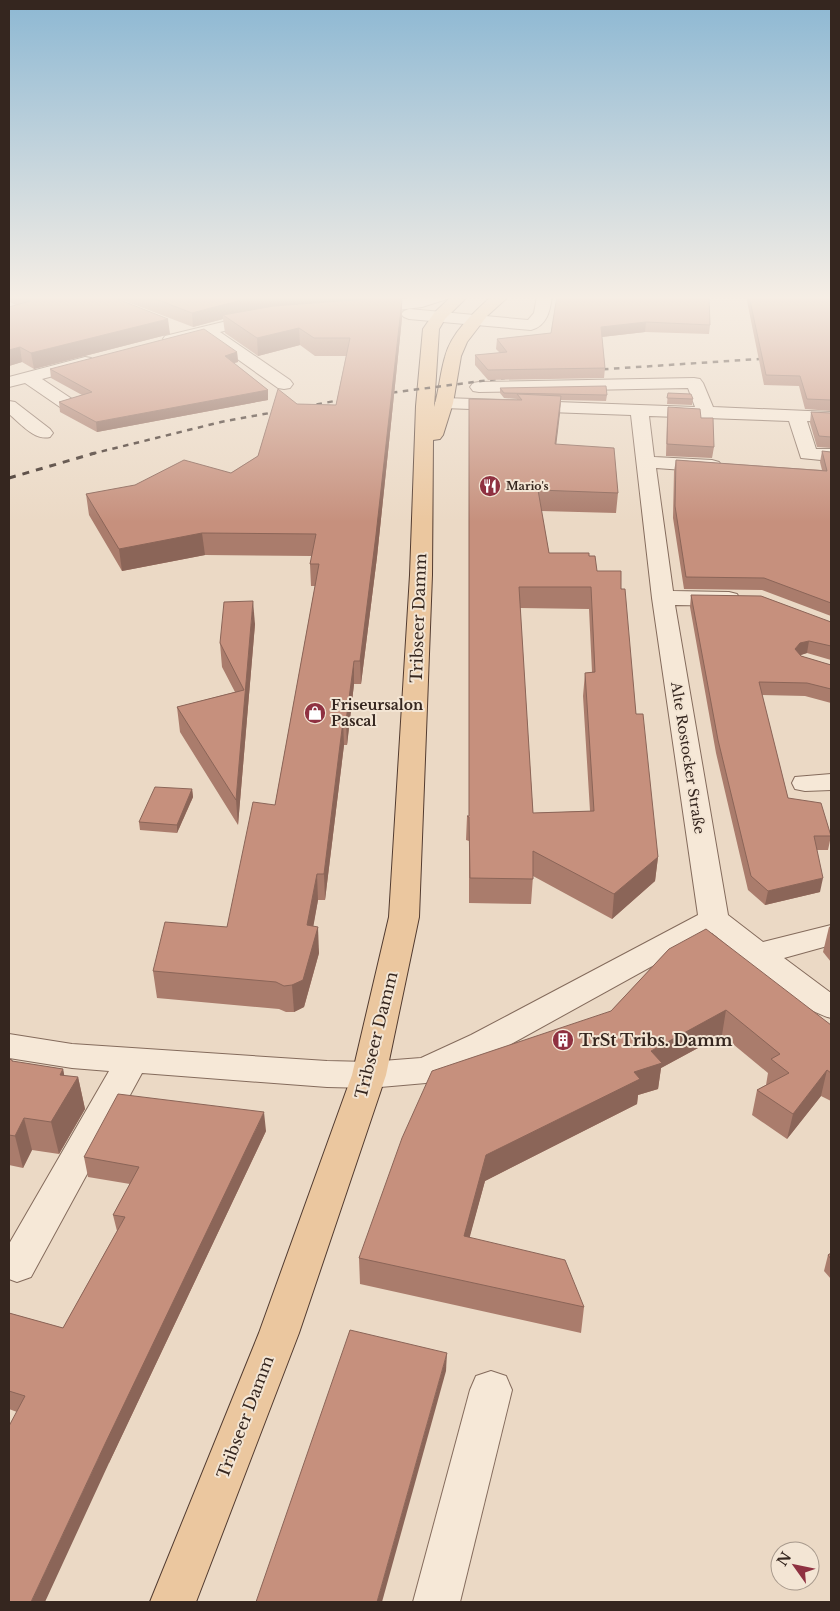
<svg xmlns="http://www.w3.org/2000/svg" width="840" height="1611" font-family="'Libre Baskerville',serif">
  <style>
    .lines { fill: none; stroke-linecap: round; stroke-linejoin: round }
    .minor-casing { stroke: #846b5c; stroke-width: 2 }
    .major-casing { stroke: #523b30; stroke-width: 2 }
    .minor { fill: #f6e8d7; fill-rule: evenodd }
    .major { fill: #ebc79f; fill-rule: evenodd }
    .rail-far1 { stroke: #35261f; stroke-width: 2.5; stroke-dasharray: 5.5 5.5; stroke-linecap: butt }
    .rail { stroke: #35261f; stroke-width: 3; stroke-dasharray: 7 7; stroke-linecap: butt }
    .wall { fill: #aa7c6c; fill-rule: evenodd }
    .shaded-wall { fill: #8b6558 }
    .building { fill: #c6907d; stroke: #8b6558; fill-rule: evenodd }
    .labels { text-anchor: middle; stroke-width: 4; stroke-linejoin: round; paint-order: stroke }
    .far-poi-label { font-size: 11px; font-weight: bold; fill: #35261f; stroke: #f3e5d4; text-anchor: start }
    .poi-label { font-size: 14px; font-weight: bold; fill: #35261f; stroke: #f3e5d4; text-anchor: start }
    .street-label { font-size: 14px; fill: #35261f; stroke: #f3e5d4 }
    .near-street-label { font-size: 16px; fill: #35261f; stroke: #f3e5d4 }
    .near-poi-label { font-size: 16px; font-weight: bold; fill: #35261f; stroke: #f3e5d4; text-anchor: start }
  </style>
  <rect width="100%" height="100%" fill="#ebd9c5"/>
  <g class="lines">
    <g class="minor-casing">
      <g id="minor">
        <path d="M425,296H449L447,299L422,307L365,314L360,312L357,309L360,306L365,304Z"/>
        <path d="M537,296H552C550,311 547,326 531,330L409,319L404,317L401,314L404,311L409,309L528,320L534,313Z"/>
        <path d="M260,313L265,315L268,318L265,321L220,332L290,380L293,384L290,388L284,389L278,388L205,336L171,344L165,342L163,339L165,336Z"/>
        <path d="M85,357L91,358L93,362L91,366L42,379L72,399L75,403L72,407L66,408L60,407L25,383L9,387V377Z"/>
        <path d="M694,378L700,379L703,383L713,407L831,412V422L807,421L816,449H831V461L801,458L789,421L649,416L654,457L712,460L719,462L722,466L719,470L712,472L656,468L673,591L729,592L737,594L740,599L737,604L729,606L675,605L728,915L763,942L831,925V945L784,958L831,993V1018C796,1009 742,957 712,933L495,1053L426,1083L369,1088L327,1087L142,1073L31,1277L17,1282L9,1279V1244L109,1071L72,1068L9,1058V1034L72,1044L327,1061L369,1062L421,1058L471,1035L698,915L652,598L631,415L444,408L438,407L435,403L438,399L444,398L695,407L688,388L479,392L473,391L470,387L473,383L479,382Z"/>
        <path d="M9,401L15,402L50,429L53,433L50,437C35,441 21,424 9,414Z"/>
        <path d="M831,774V790L805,791L795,789L792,783L795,777Z"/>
        <path d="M491,1371L506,1376L512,1390L460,1602H413L470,1390L476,1376Z"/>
      </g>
    </g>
    <g class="major-casing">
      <path id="major" d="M452,296H468L445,319L439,329L434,407C439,391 440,374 445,357C451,333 474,312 492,296H509L487,316L467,342L461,356L453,403L443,435L440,439L433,440L432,575L419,917L386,1075L299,1333L196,1602H150L259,1333L352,1075L389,917L410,575L416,406L423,329L434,313Z"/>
    </g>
    <use href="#minor" class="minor"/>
    <use href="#major" class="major"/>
    <g class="rail-far1">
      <path d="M592,370L774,358"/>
      <path d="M381,394L505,378"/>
      <path d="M91,454L221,422L351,398"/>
    </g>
    <path class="rail" d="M9,478L95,453"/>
  </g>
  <g class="wall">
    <path d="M9,296H110L170,334L34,369L22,362L9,366L16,305L10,302Z"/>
    <path d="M112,296H404L401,297L402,318L399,347L377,557L361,684H354L347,745H344L325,900H318L313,926L319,953L304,1007L294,1012H286L279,1009L157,998L153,971L227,927L275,805L315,586H311L310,564L312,556L205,555L122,571L89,515L86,494L231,473L258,456L297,404L336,405L346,356H315L300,345L258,356L225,333L223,319L193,327Z"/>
    <path d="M557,296L710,325L709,334L645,332L602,337L605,368L604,378L488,380L475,365V355L500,353L496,349L497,339L551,333Z"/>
    <path d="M746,296H831V411L805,409L799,386L764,385Z"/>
    <path d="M237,352L238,362L234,363L268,390V400L97,432L60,412L59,402L82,395L51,378L50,369Z"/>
    <path d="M500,388L607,395L606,401L561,400L556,444L618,493L616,513L541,511L549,553L589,556L597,571L621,589L636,714L658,857L655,881L612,919L533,876L531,904L469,903V841L466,840L467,816H469V399L517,400V399L504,398L500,393ZM520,608L589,609L592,672L585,673L583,696L590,811L533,813Z"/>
    <path d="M668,393L693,399L692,405L667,404Z"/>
    <path d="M668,407L701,418L714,447L712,458L666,456L667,418Z"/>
    <path d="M811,412L831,413V448L817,447L810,423Z"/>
    <path d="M822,451L831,452V616L762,590L684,589L673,518L674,471L676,460L822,470L820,462Z"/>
    <path d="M691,595L831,622V660L807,653L800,655L801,656L831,665V703L805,696L762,695L788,798L831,836L828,850H817L820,892L765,905L748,890L716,753L690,607Z"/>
    <path d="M255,624L238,825L180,732L177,707L235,692L222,667L220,643Z"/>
    <path d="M192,789L193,797L177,833L140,830L139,822Z"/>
    <path d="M831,926V962L823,952L829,927Z"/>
    <path d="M669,949L831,1025V1101L821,1096L787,1139L752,1115L757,1090L766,1085L768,1073L722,1035L661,1068L658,1089L638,1095L637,1104L485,1181L469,1238L584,1307L581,1333L360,1284L359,1258L611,1011Z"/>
    <path d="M9,1059L12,1060L13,1062L63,1069L64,1076L78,1077L85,1109L59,1154L32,1150L23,1168L9,1165Z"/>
    <path d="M266,1131L109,1463L17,1412L9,1409V1313L63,1328L117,1231L113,1215L130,1184L88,1177L84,1157Z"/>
    <path d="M831,1253V1279L824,1271L828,1255Z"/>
  </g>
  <g class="shaded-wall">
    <path d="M273,296H404L401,297L402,318L399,347L377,557L361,684L360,661L399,329L223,315V319L193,327L192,313L245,299Z"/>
    <path d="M168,319L170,334L34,369L31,353Z"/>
    <path d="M646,322L645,332L601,337V327Z"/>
    <path d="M299,328L300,345L258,356L257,338Z"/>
    <path d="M20,347L22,362L9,366V350Z"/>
    <path d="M237,352L238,362L226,365L225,356Z"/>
    <path d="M268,390V400L97,432L96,422Z"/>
    <path d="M561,396L560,414L554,463L555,444Z"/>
    <path d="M202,533L205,555L122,571L119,549Z"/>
    <path d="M253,601L255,624L238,825L236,800Z"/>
    <path d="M809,641L807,653L798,656L795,649L800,643Z"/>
    <path d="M354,661V684L347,745L346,721Z"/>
    <path d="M343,721L344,745L325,900L324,874Z"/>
    <path d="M192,789L193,797L177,833V825Z"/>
    <path d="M658,857L655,881L612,919L614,894Z"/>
    <path d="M317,874L318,900L309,951L307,925Z"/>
    <path d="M823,878L820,892L765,905L768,891Z"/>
    <path d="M318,927L319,953L304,1007L294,1012L292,985Z"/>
    <path d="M726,1010L722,1035L661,1068L658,1089L638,1095L637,1104L485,1181L463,1262L464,1236L486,1155L634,1072L651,1051Z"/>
    <path d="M63,1069L68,1094L78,1077L85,1109L59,1154L51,1122L60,1075Z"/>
    <path d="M827,1070L821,1096L787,1139L793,1114Z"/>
    <path d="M264,1112L266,1131L109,1463L45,1602H31L105,1444Z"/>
    <path d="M24,1118L32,1150L23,1168L15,1136Z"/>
    <path d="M447,1353L446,1371L382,1602H377Z"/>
  </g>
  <g class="building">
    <path d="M19,296H110L168,319L31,353L20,347L9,350V307L30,301Z"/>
    <path d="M148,296H273L245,299L192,313Z"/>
    <path d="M383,296H399L402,300L376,535L360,661H354L346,721H343L324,874H317L307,925L318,927L303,980L292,985L284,986L276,982L153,971L165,922L227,927L253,802L275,805L319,564H310L316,534L202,533L119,549L86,494L135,485L184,460L231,473L258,456L278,389L297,404L336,405L350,338H314L299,328L257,338L223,315L274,306L368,299Z"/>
    <path d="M557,296H709L710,325L646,322L601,327L605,368L488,370L475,355L507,352L497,339L551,333Z"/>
    <path d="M749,296H831V400L807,399L800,376L766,375Z"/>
    <path d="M204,329L237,352L225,356L268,390L96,422L59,402L92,392L50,369Z"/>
    <path d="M606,386L607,395L504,393L500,388Z"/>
    <path d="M668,393L691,394L693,399L667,398Z"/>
    <path d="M517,394L561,396L555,444L614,448L618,493L538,490L549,553H589V556H595L597,571H621V589H625L636,714H643L658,857L614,894L533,851V879L470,878L469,817L467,816H469V399L522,400ZM519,587H591L595,672L585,673L594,811L533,813Z"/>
    <path d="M668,407L700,409L701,418H713L714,447L667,444Z"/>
    <path d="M811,412L831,413V437L819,436Z"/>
    <path d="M822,451L831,452V603L764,578L686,577L675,506L676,460L827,471Z"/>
    <path d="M691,595L761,596L831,622V646L809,641L800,643L795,649L801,656L831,665V689L807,683L759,682L788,798L821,803L831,836H814L823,878L768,891L751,876L718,740Z"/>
    <path d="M253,601L236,800L177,707L244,690L220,643L224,602Z"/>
    <path d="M155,787L192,789L177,825L139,822Z"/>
    <path d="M706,929L831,1025V1073L827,1070L793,1114L757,1090L789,1073L771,1059L780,1054L726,1010L651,1051L662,1063L634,1072L640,1079L486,1155L464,1236L565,1260L584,1307L359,1258L402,1138L432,1071L611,1011L669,949Z"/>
    <path d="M9,1059L12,1060V1061L63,1069L60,1075L78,1077L51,1122L24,1118L15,1136L9,1135Z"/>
    <path d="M118,1094L264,1112L105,1444L31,1602H9V1426L25,1396L9,1391V1313L63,1328L125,1217L113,1215L139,1167L84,1157Z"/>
    <path d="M831,1253V1259L828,1255Z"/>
    <path d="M350,1330L447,1353L377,1602H256Z"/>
  </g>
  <linearGradient id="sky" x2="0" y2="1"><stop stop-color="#8db8d3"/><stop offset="0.57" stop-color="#f6eee5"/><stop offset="1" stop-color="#f6eee5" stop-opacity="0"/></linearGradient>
  <rect width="840" height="522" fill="url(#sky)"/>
  <defs>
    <g id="restaurant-disc" transform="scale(1.125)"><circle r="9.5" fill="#8f3141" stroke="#f3e5d4"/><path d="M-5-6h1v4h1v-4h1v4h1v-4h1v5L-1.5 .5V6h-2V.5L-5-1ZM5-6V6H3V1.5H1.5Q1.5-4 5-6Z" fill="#fff"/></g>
    <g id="shop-disc" transform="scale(1.125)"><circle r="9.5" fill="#8f3141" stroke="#f3e5d4"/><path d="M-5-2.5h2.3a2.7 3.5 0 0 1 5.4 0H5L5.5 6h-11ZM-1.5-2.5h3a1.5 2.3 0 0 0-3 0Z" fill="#fff"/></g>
    <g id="building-disc" transform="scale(1.125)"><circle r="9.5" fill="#8f3141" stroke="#f3e5d4"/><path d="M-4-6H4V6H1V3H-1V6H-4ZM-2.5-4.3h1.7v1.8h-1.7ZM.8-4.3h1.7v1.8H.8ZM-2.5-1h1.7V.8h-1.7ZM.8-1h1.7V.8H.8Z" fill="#fff"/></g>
  </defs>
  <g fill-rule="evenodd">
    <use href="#restaurant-disc" x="490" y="486"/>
    <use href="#shop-disc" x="315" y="713"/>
    <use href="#building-disc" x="563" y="1040"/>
  </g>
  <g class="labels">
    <g class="far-poi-label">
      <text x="506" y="490">Mario's</text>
    </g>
    <g class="poi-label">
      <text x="331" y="710">Friseursalon<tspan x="331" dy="16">Pascal</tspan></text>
    </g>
    <g class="street-label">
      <text transform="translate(688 758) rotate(81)" y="5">Alte Rostocker Straße</text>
    </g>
    <g class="near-street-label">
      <text transform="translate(418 618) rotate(-88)" y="6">Tribseer Damm</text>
      <text transform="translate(376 1035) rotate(-76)" y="6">Tribseer Damm</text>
      <text transform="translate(245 1417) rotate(-69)" y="6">Tribseer Damm</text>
    </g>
    <g class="near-poi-label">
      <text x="579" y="1046">TrSt Tribs. Damm</text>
    </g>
  </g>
  <rect width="840" height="1611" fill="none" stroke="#35261f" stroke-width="20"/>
  <g transform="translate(795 1566) rotate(303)"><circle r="24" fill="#f3e5d4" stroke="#a7998c"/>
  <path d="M0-4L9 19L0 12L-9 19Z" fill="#8f3141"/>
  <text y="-8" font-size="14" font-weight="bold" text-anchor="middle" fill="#35261f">N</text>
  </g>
</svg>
